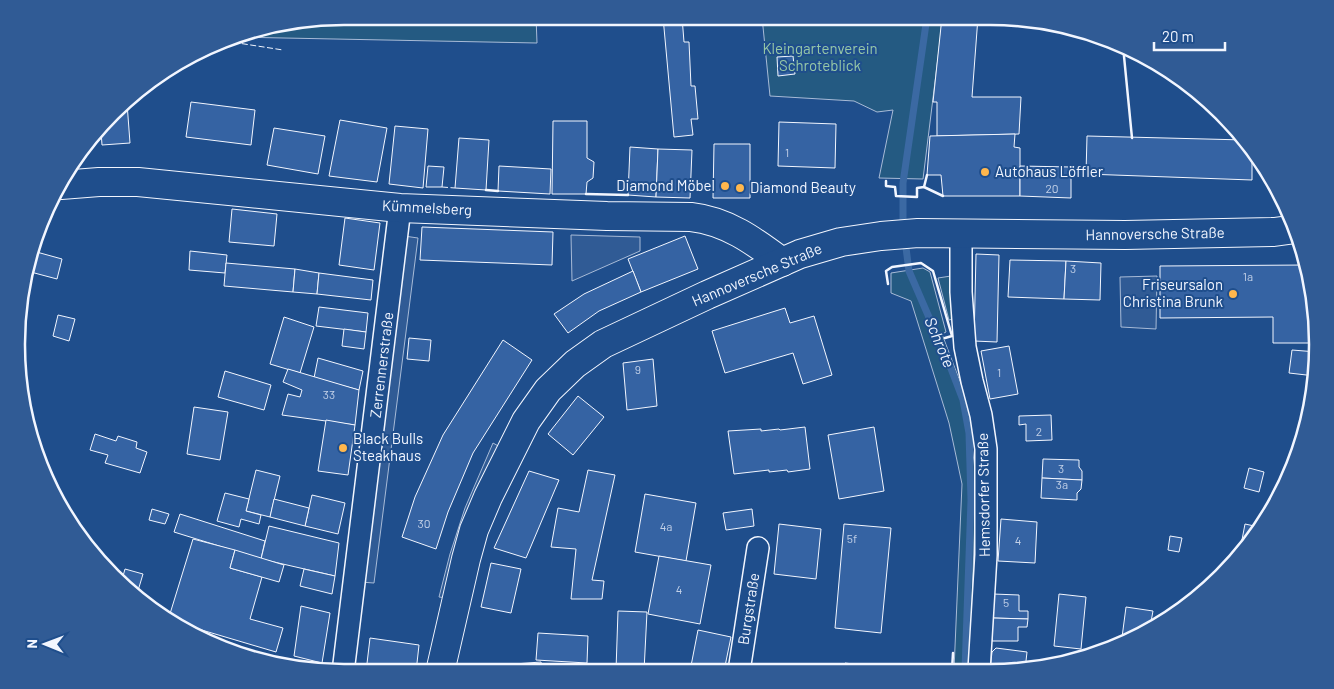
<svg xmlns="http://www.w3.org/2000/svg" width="1334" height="689" font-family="Barlow,sans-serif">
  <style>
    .green { fill: #245a82; stroke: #a8bbd7 }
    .parking { fill: #305b95; stroke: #a8bbd7 }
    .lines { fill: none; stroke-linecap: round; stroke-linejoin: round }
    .stream { stroke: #3b69a3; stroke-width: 7 }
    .building { fill: #3563a3; stroke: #f2f6ff }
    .street-casing { stroke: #f2f6ff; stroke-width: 24 }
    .secondary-casing { stroke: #f2f6ff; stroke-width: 30 }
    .street { stroke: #1f4e8c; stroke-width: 21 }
    .secondary { stroke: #1f4e8c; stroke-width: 28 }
    .fence { stroke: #f2f6ff; stroke-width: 1; stroke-dasharray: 6 2.5; stroke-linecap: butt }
    .wall { stroke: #f2f6ff; stroke-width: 2.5 }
    .poi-dot { fill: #ffb74d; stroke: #1f4e8c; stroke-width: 2 }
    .labels { text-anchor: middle; stroke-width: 4; stroke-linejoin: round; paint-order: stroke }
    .number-label { font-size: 12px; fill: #c3d1e8 }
    .park-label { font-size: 15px; fill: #97c8a6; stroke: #1f4e8c }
    .poi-label { font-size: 15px; fill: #f2f6ff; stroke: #1f4e8c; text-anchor: start }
    .street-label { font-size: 15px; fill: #f2f6ff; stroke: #1f4e8c }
    .water-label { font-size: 16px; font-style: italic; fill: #f2f6ff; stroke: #1f4e8c }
    .rim { fill: none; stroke: #f2f6ff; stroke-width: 2.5 }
  </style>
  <rect width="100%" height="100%" fill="#1f4e8c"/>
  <g class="green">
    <path d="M345,16H536L537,43L233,37L239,34Z"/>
    <path d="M762,17H943L923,179L879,178L893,110L877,112L854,101L770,96Z"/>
    <path d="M923,268L930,272L946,332L942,334L967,400L976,480L970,670H954L962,484L949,423L911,301L891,293V273Z"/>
    <path d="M951,276L953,319L949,320L938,278Z"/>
  </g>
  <g class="parking">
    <path d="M571,235L640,237V251L572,281Z"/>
    <path d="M404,236L418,238L374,583L360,582Z"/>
    <path d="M1157,276L1156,329L1121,327L1120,277Z"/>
    <path d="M493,443L500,447L447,598L439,597L450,554L465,508Z"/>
  </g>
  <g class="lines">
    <g class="stream">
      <path d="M903,230V183L927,17"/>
      <path d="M905,240L909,271L950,366L963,400L969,433L971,500L965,670"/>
    </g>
  </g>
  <g class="building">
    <path d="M663,17H682L684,42H689L691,86H695L698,119H691L693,135L674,137Z"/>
    <path d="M942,17H978L972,97H1021L1019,134L937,136V102H933Z"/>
    <path d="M793,56L795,74L778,76L777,57Z"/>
    <path d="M191,102L255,110L251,145L186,137Z"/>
    <path d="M127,103L130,143L102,145L101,131Z"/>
    <path d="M340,120L387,128L377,182L329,176Z"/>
    <path d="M553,121H587V158L594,162L593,178L587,182L586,194H552Z"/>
    <path d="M779,122L836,124L835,168L778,166Z"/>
    <path d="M395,126L428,129L423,188L389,184Z"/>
    <path d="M274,128L325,136L318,174L267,165Z"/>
    <path d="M1015,134L1014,147L1020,148V196H943L941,175H927L930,136Z"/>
    <path d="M1087,136L1245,140L1261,163H1252V180L1086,174Z"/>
    <path d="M459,138L489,140L486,190L455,188Z"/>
    <path d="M714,144H750V198H713Z"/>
    <path d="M630,147L658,149L656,197L628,195Z"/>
    <path d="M658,149L692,150L690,198L656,197Z"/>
    <path d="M428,166L444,167L442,187H426Z"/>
    <path d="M499,166L551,169L550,194L498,191Z"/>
    <path d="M1020,166L1071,167V198L1020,196Z"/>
    <path d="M232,209L277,214L274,246L229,242Z"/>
    <path d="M345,218L380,223L374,270L339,265Z"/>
    <path d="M422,227L553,232L552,265L420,260Z"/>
    <path d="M685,236L698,269L641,292L628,259Z"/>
    <path d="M33,251L62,259L57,279L27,271Z"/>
    <path d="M190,251L227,255L225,273L189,270Z"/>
    <path d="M976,254L999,255L997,342L974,341Z"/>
    <path d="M1010,260L1066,261L1064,299L1008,297Z"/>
    <path d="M1066,261L1101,263L1100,300L1064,299Z"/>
    <path d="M226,263L295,269L293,292L224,286Z"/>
    <path d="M1306,265L1315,302L1316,343H1273V317L1160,318V266Z"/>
    <path d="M295,269L319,273L317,294L293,292Z"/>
    <path d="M633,271L641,292L599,311L568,333L554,314L584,294Z"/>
    <path d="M319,273L373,280L371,300L317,294Z"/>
    <path d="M319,307L368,313L366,332L316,326Z"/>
    <path d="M785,308L790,323L814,316L832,375L803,384L793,353L725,373L712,331Z"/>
    <path d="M58,315L75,319L69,341L53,336Z"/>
    <path d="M284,317L314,327L300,373L270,364Z"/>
    <path d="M344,329L366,332L364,349L342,346Z"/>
    <path d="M409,338L431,340L429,361L407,359Z"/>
    <path d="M503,340L532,360L473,453L448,512L436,549L402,537L415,497L443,435Z"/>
    <path d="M1009,346L1018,394L990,399L981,351Z"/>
    <path d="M1292,350L1317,352L1315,376L1289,373Z"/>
    <path d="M318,358L363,371L359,390L314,378Z"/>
    <path d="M653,359L657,406L627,410L623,363Z"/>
    <path d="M288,369L359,390L355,425L282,415L288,394L300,397L302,390L283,382Z"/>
    <path d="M225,371L271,385L264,410L218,397Z"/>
    <path d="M578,396L604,417L573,455L548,434Z"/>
    <path d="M194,407L228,412L220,460L187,454Z"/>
    <path d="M1051,415L1052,440L1026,441V424L1019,425V416Z"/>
    <path d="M326,420L355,425L348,475L318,471Z"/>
    <path d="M805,427L810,469L788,472L787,470L769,472V470L734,474L728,431L761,429V431L779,429L780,430Z"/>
    <path d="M874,427L884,491L839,499L828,435Z"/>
    <path d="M95,434L116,441L118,436L137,442L136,448L147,452L140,473L105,463L108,455L90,450Z"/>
    <path d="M1043,459L1079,460V467L1082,471V480L1042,478Z"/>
    <path d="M1249,468L1264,472L1259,492L1244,488Z"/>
    <path d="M1284,468L1291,470L1284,490L1278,499Z"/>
    <path d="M256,470L280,476L270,517L246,511Z"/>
    <path d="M588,470L615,475L592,580L604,581L602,599H571L576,549L551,547L558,508L579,512Z"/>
    <path d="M529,471L559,480L526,558L494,548Z"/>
    <path d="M1042,478L1082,480L1081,489L1077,493V500L1041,498Z"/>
    <path d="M225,493L249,499L246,511L261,515L259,524L241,519L239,527L217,521Z"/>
    <path d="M645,494L696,503L686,561L635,552Z"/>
    <path d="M312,495L345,503L338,534L305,526Z"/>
    <path d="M274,499L309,508L305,526L270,517Z"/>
    <path d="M152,509L169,514L165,524L149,520Z"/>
    <path d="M752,509L754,526L726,530L723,513Z"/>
    <path d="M180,514L265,541L261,559L174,532Z"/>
    <path d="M1001,519L1037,522L1035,563L998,561Z"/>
    <path d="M779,524L821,529L816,579L774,574Z"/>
    <path d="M844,524L891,528L881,633L835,628Z"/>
    <path d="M1245,524L1259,527L1246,546L1241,545Z"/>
    <path d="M269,526L339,543L335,576L261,559Z"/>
    <path d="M1170,536L1182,538L1179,552L1168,550Z"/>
    <path d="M193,539L235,550L230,568L262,577L250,619L283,628L276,652L178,623L169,617Z"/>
    <path d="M235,550L284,565L279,582L230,568Z"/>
    <path d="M659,556L711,565L700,624L648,614Z"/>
    <path d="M491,563L521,569L511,613L481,607Z"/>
    <path d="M125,569L143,574L137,594L121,583Z"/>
    <path d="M304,569L335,576L332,594L300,586Z"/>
    <path d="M993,594L1019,595V611H1028V619L993,618Z"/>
    <path d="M1059,594L1086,597L1081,649L1054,646Z"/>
    <path d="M301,606L330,613L322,663L294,656Z"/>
    <path d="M1126,607L1153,611L1150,627L1152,628L1121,645Z"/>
    <path d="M618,611L647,612L644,671L616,670Z"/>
    <path d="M993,618L1028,619L1027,627H1018V641H992Z"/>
    <path d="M698,630L731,637L724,671H690Z"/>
    <path d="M538,633L588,636L587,663L536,660Z"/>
    <path d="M370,638L419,645L416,672H366Z"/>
    <path d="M996,648L1027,652L1025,670H990L992,652Z"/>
    <path d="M541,662L543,671L503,672L501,665Z"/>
    <path d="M845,663L894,669V670H845Z"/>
  </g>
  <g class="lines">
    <g class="street-casing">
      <g id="street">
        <path d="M961,233V292L965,347L972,381L981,415L986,449V555L979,670"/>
        <path d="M739,671L758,548"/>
        <path d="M343,672L400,208"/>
      </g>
    </g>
    <g class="secondary-casing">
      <g id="secondary">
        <path d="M61,185L99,182H138L400,208L607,216L691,217C727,221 754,241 782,262"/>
        <path d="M440,672L466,559L474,530L488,497L526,421L548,390L575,364L603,344L707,295L800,254L841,242L881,236L918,233L1125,235L1274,232L1296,229"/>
      </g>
    </g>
    <use href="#street" class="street"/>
    <use href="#secondary" class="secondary"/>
    <g class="fence">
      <path d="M225,41L283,50"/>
      <path d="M442,187L455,188"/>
    </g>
    <g class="wall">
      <path d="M1123,46L1132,138"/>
      <path d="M927,175L924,187L943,196"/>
      <path d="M886,181V186L895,187L896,196L917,197V188L924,187"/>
      <path d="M486,190L498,191"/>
      <path d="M586,194L628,195"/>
      <path d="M888,284L886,271L892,267L921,263L933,271L952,336L945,338"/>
      <path d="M952,670L953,653"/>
    </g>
  </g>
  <g class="poi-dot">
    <circle cx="985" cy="172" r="5"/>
    <circle cx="725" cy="186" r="5"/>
    <circle cx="740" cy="188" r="5"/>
    <circle cx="1233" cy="294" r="5"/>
    <circle cx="343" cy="448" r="5"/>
  </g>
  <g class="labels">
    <g class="number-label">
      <text x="787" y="157">1</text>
      <text x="1052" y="193">20</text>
      <text x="1073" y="273">3</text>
      <text x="1248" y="281">1a</text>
      <text x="638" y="374">9</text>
      <text x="999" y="377">1</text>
      <text x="329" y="399">33</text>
      <text x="1039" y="436">2</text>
      <text x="1061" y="473">3</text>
      <text x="1062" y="489">3a</text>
      <text x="424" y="528">30</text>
      <text x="666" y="531">4a</text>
      <text x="852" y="543">5f</text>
      <text x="1018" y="545">4</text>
      <text x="679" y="594">4</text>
      <text x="1006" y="607">5</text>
    </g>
    <g class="park-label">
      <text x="820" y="54">Kleingartenverein<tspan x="820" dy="17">Schroteblick</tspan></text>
    </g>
    <g class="poi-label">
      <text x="995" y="177">Autohaus Löffler</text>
      <text x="715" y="191" text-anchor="end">Diamond Möbel</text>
      <text x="750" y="193">Diamond Beauty</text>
      <text x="1223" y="290" text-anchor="end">Friseursalon<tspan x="1223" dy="17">Christina Brunk</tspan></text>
      <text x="353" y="444">Black Bulls<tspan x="353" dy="17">Steakhaus</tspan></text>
    </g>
    <g class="street-label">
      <text transform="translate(427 208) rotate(3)" y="5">Kümmelsberg</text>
      <text transform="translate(1155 234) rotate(-1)" y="5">Hannoversche Straße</text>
      <text transform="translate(757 275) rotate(-23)" y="5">Hannoversche Straße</text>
      <text transform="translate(382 365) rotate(-83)" y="5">Zerrennerstraße</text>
      <text transform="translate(984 495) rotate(-91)" y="5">Hemsdorfer Straße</text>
      <text transform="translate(749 609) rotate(-81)" y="5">Burgstraße</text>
    </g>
    <g class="water-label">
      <text transform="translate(940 342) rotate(67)" y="6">Schrote</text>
    </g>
  </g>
  <path d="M0 0H1334V689H0ZM344 25H990A319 319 0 0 1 1309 344V345A319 319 0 0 1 990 664H344A319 319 0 0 1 25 345V344A319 319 0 0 1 344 25Z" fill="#305b95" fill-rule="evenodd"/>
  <path class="rim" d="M344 25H990A319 319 0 0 1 1309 344V345A319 319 0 0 1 990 664H344A319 319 0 0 1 25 345V344A319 319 0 0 1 344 25Z"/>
  <g transform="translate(45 644) rotate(271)" stroke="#1f4e8c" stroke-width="4" paint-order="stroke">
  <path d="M0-4L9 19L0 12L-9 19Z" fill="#f2f6ff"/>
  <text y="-8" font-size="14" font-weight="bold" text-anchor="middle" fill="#f2f6ff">N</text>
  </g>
  <path d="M1154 42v8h71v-8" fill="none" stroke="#f2f6ff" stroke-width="2.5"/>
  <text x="1162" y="42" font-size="15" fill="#f2f6ff" stroke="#1f4e8c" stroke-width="4" paint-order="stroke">20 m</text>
</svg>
